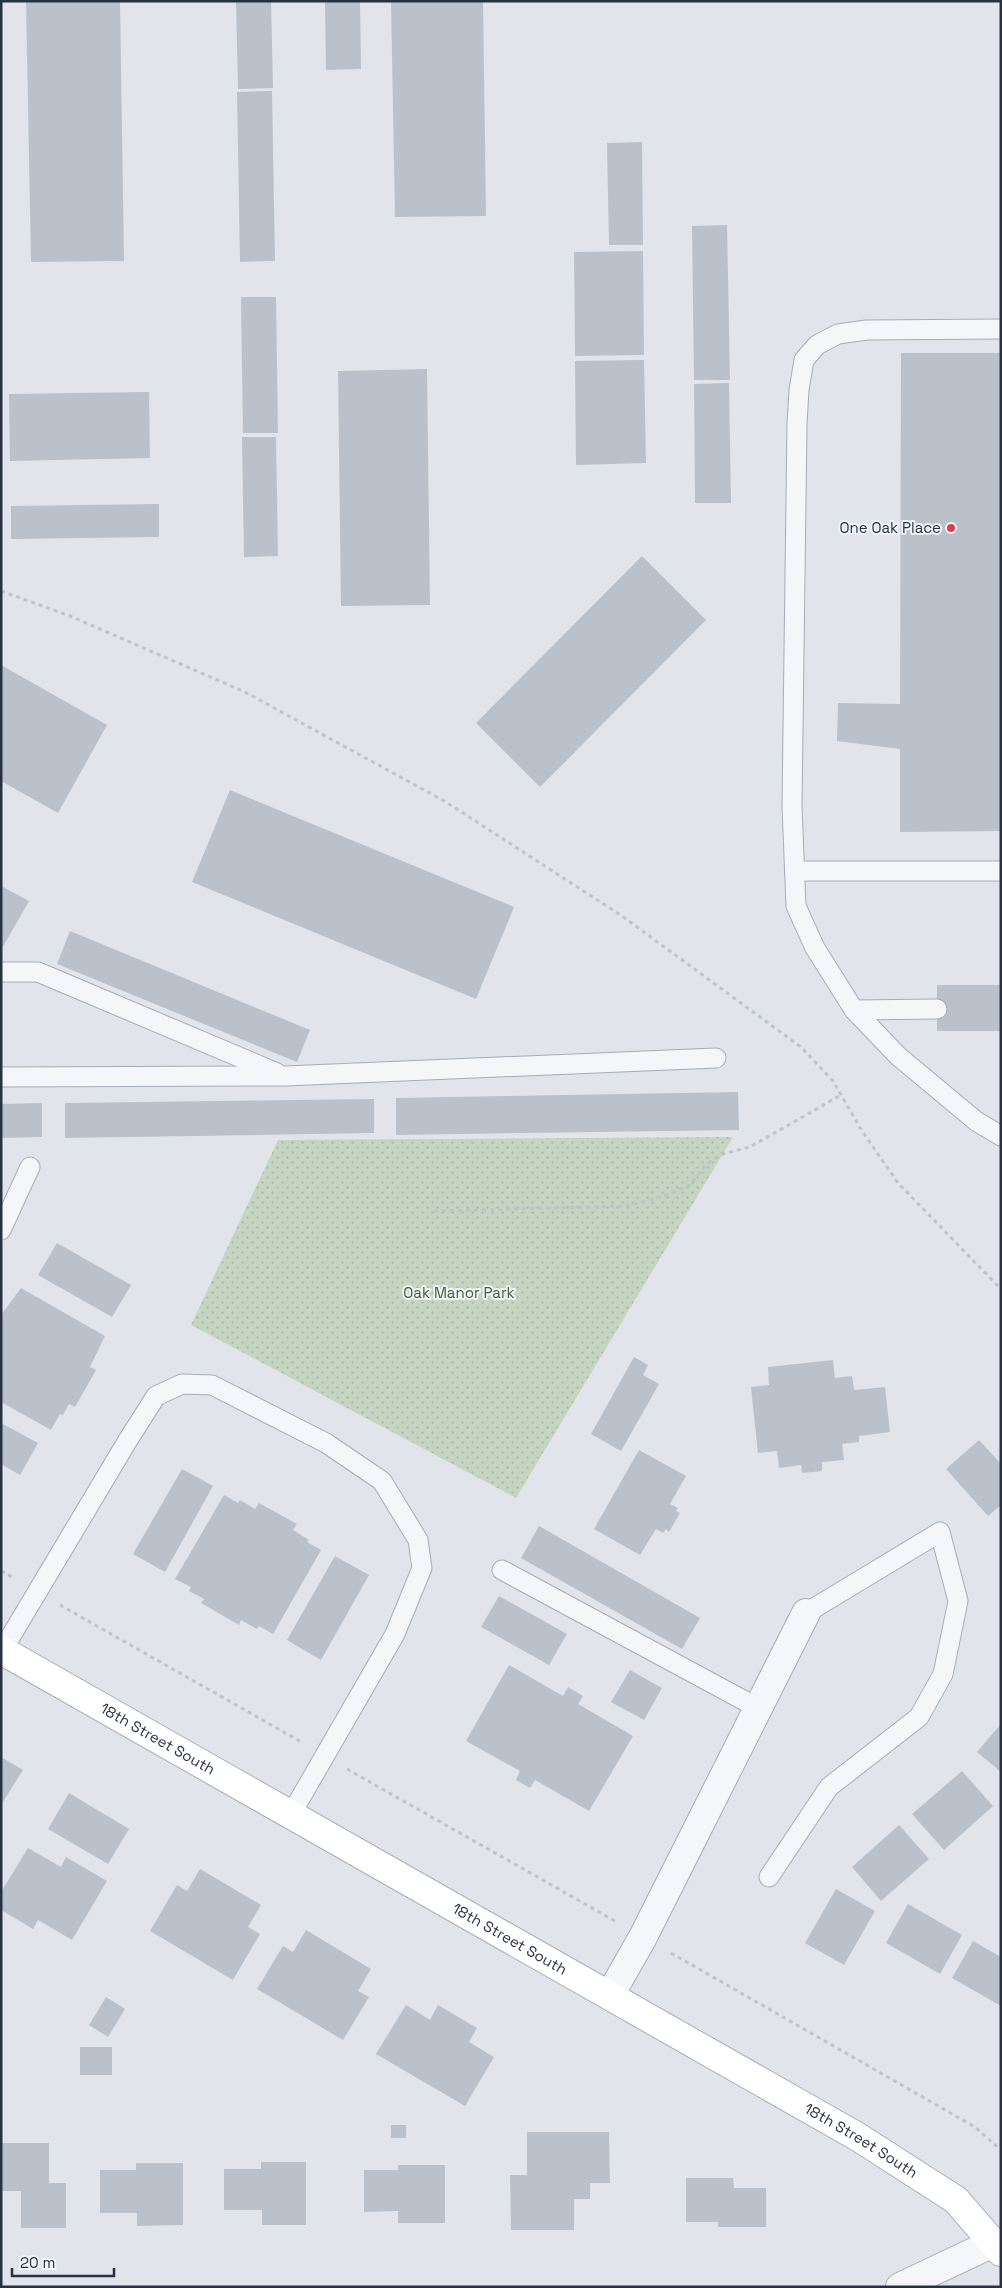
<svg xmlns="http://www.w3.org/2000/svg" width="1002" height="2288" font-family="'Space Grotesk',sans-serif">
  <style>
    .park { fill: url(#park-dots) }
    .building { fill: #bac1cb }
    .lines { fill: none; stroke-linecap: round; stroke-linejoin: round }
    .lane-casing { stroke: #a6acb6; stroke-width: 21 }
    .street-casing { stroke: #a6acb6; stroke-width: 30 }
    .secondary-casing { stroke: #a6acb6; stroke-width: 30 }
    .path { stroke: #bfc3ca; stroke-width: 3; stroke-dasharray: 4 4; stroke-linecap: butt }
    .lane { stroke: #f4f6f9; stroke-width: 19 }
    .street { stroke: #f4f6f9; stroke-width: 28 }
    .secondary { stroke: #fff; stroke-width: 28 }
    .poi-dot { fill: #da3c55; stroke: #f1f4f8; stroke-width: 2 }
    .labels { text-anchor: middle; stroke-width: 4; stroke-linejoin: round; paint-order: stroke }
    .poi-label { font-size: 15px; fill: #283244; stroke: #f1f4f8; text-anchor: end }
    .park-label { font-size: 15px; fill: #3d6134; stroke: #f1f4f8 }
    .street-label { font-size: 15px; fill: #283244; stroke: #f1f4f8 }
  </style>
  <defs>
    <pattern id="park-dots" width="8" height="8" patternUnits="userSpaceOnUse" patternTransform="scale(1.25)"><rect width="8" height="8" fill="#c6d5c1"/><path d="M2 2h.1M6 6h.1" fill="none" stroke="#aab7a7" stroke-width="1.8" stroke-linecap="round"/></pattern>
  </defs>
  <rect width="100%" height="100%" fill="#e1e5eb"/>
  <path class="park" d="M733,1137L516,1498L191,1325L278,1140Z"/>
  <g class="building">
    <path d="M26,1H120L124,261L31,262Z"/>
    <path d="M236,1H271L273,88L238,89Z"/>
    <path d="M325,1H360L361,69L326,70Z"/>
    <path d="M391,1H483L486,216L395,217Z"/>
    <path d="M272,91L275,261L240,262L237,92Z"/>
    <path d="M642,142L643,245H609L607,143Z"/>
    <path d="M727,225L730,380H694L692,226Z"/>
    <path d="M643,251L644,355L575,356L574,252Z"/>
    <path d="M241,297H276L278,433H243Z"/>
    <path d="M901,353H1001V831L900,832V749L837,741L838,703L900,704Z"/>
    <path d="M644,360L646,463L576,465L575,361Z"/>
    <path d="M427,369L430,605L341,606L338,371Z"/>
    <path d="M729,383L731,503H695L694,384Z"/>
    <path d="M149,392L150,458L10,461L9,394Z"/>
    <path d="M242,437H276L278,556L244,557Z"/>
    <path d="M159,504V537L11,539V506Z"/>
    <path d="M642,556L706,620L540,787L476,723Z"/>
    <path d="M1,665L107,725L58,813L1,781Z"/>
    <path d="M230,790L514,907L476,999L192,882Z"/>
    <path d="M1,886L29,901L1,950Z"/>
    <path d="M70,931L310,1030L297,1062L57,964Z"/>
    <rect x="937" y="985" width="64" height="46"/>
    <path d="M738,1092L739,1130L396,1135V1098Z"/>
    <path d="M374,1099V1133L65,1138V1103Z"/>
    <path d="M42,1103V1137L1,1138V1104Z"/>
    <path d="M57,1243L131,1285L112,1317L38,1275Z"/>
    <path d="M21,1288L105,1336L90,1367L96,1370L75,1407L69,1404L63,1415L60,1414L51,1430L1,1402V1315Z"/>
    <path d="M634,1357L648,1365L643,1375L659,1384L621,1451L591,1434Z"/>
    <path d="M833,1360L835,1378L852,1376L854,1390L885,1387L890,1432L859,1436V1442L842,1444L844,1460L822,1462V1471L802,1473L801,1465L779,1468L777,1451L758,1453L751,1387L769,1385L768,1367Z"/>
    <path d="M1,1423L38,1443L20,1475L1,1464Z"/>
    <path d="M979,1440L1001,1464V1505L988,1516L946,1469Z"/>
    <path d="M639,1450L686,1476L670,1504L678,1508L676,1511L680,1513L669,1532L666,1529L663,1533L656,1529L640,1555L594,1529Z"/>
    <path d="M182,1469L213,1486L165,1572L133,1554Z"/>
    <path d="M224,1495L238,1503L240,1500L255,1509L259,1503L297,1524L293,1530L309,1540L307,1542L321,1550L273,1634L259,1626L257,1629L241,1620L239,1625L201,1603L204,1599L189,1591L191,1587L175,1579Z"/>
    <path d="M539,1526L700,1618L682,1649L521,1558Z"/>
    <path d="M335,1556L369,1575L321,1660L287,1640Z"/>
    <path d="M499,1596L567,1634L549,1665L481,1627Z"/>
    <path d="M509,1665L563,1696L568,1687L583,1696L578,1704L633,1736L589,1811L535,1780L530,1788L516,1780L520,1771L466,1741Z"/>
    <path d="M630,1670L662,1688L644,1720L611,1702Z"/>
    <path d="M1001,1724V1772L977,1752Z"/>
    <path d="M1,1757L23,1770L1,1805Z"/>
    <path d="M962,1771L993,1806L944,1850L912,1814Z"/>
    <path d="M69,1793L129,1829L108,1864L48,1829Z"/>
    <path d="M899,1825L929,1859L881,1901L852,1867Z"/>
    <path d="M28,1848L61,1867L66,1857L107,1881L72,1940L38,1920L33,1929L1,1910V1892Z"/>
    <path d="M200,1869L261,1905L248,1927L260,1934L233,1980L150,1931L177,1885L187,1891Z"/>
    <path d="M836,1889L875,1911L844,1965L805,1943Z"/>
    <path d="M908,1904L962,1935L940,1974L886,1943Z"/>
    <path d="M306,1930L371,1969L358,1991L369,1997L343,2040L257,1989L283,1946L293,1952Z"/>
    <path d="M973,1941L1001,1957V2006L952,1978Z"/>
    <path d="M106,1997L125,2009L108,2037L89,2025Z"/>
    <path d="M406,2005L430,2020L438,2005L477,2028L469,2042L494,2057L465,2106L376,2054Z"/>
    <rect x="80" y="2047" width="32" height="28"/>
    <rect x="391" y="2125" width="15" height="13"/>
    <path d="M527,2132H609L610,2183H590V2199H574V2230H511L510,2175H527Z"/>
    <path d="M1,2143H49V2183H66V2228H21V2191H1Z"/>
    <path d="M261,2162H306V2225H262V2210H224V2169H261Z"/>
    <path d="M136,2163H183V2225L137,2226V2213H100V2170H136Z"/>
    <path d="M398,2165H445V2223H398V2211L364,2212V2170H398Z"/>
    <path d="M686,2178H733L734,2188H766V2227H718V2222H686Z"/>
  </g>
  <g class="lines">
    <g class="lane-casing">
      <g id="lane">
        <path d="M1001,329L867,330L838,334L817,345L804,360L799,390L797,423L792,806L796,906L815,948L854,1010L898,1056L976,1121L1001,1136"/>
        <path d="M795,871H1001"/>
        <path d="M1,972H38L277,1073"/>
        <path d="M854,1010L937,1009"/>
        <path d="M1,1077L285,1076L716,1058"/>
        <path d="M1,1230L30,1167"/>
        <path d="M502,1570L758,1708"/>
        <path d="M2,1651L128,1440L156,1396L182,1384L212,1385L326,1443L382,1481L418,1540L422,1568L395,1634L290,1816"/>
        <path d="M769,1877L829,1787L919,1717L943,1674L958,1601L940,1532L806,1613"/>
      </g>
    </g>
    <g class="street-casing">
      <g id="street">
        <path d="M610,1995L643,1937L806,1613"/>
        <path d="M900,2287L993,2243"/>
      </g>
    </g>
    <g class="secondary-casing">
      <g id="secondary">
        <path id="s1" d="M1,1650L858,2137L956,2200L1001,2252"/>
      </g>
    </g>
    <g class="path">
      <path d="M1,591L70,616L245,692L446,802L622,916L801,1047L833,1081L862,1131L898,1183L1001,1289"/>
      <path d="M434,1211L626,1206L664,1196L690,1185L706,1164L723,1154L750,1147L841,1095"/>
      <path d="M1,1571L14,1578"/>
      <path d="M60,1605L303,1743"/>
      <path d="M347,1769L615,1921"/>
      <path d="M671,1953L975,2127L1001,2150"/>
    </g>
    <use href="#lane" class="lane"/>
    <use href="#street" class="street"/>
    <use href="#secondary" class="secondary"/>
  </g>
  <circle class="poi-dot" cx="951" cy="528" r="5"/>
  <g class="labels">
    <g class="poi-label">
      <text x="941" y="533">One Oak Place</text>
    </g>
    <g class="park-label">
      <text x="459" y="1298">Oak Manor Park</text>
    </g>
    <g class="street-label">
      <text dy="5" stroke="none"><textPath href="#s1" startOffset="180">18th Street South</textPath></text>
      <text dy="5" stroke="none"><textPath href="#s1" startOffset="585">18th Street South</textPath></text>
      <text dy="5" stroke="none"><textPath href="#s1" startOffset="990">18th Street South</textPath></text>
    </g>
  </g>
  <rect width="1002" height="2288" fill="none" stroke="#283244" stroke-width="5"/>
  <path d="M12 2268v8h102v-8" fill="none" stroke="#283244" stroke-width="2.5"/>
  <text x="20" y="2268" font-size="15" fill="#283244" stroke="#f1f4f8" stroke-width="4" paint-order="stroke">20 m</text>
</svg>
